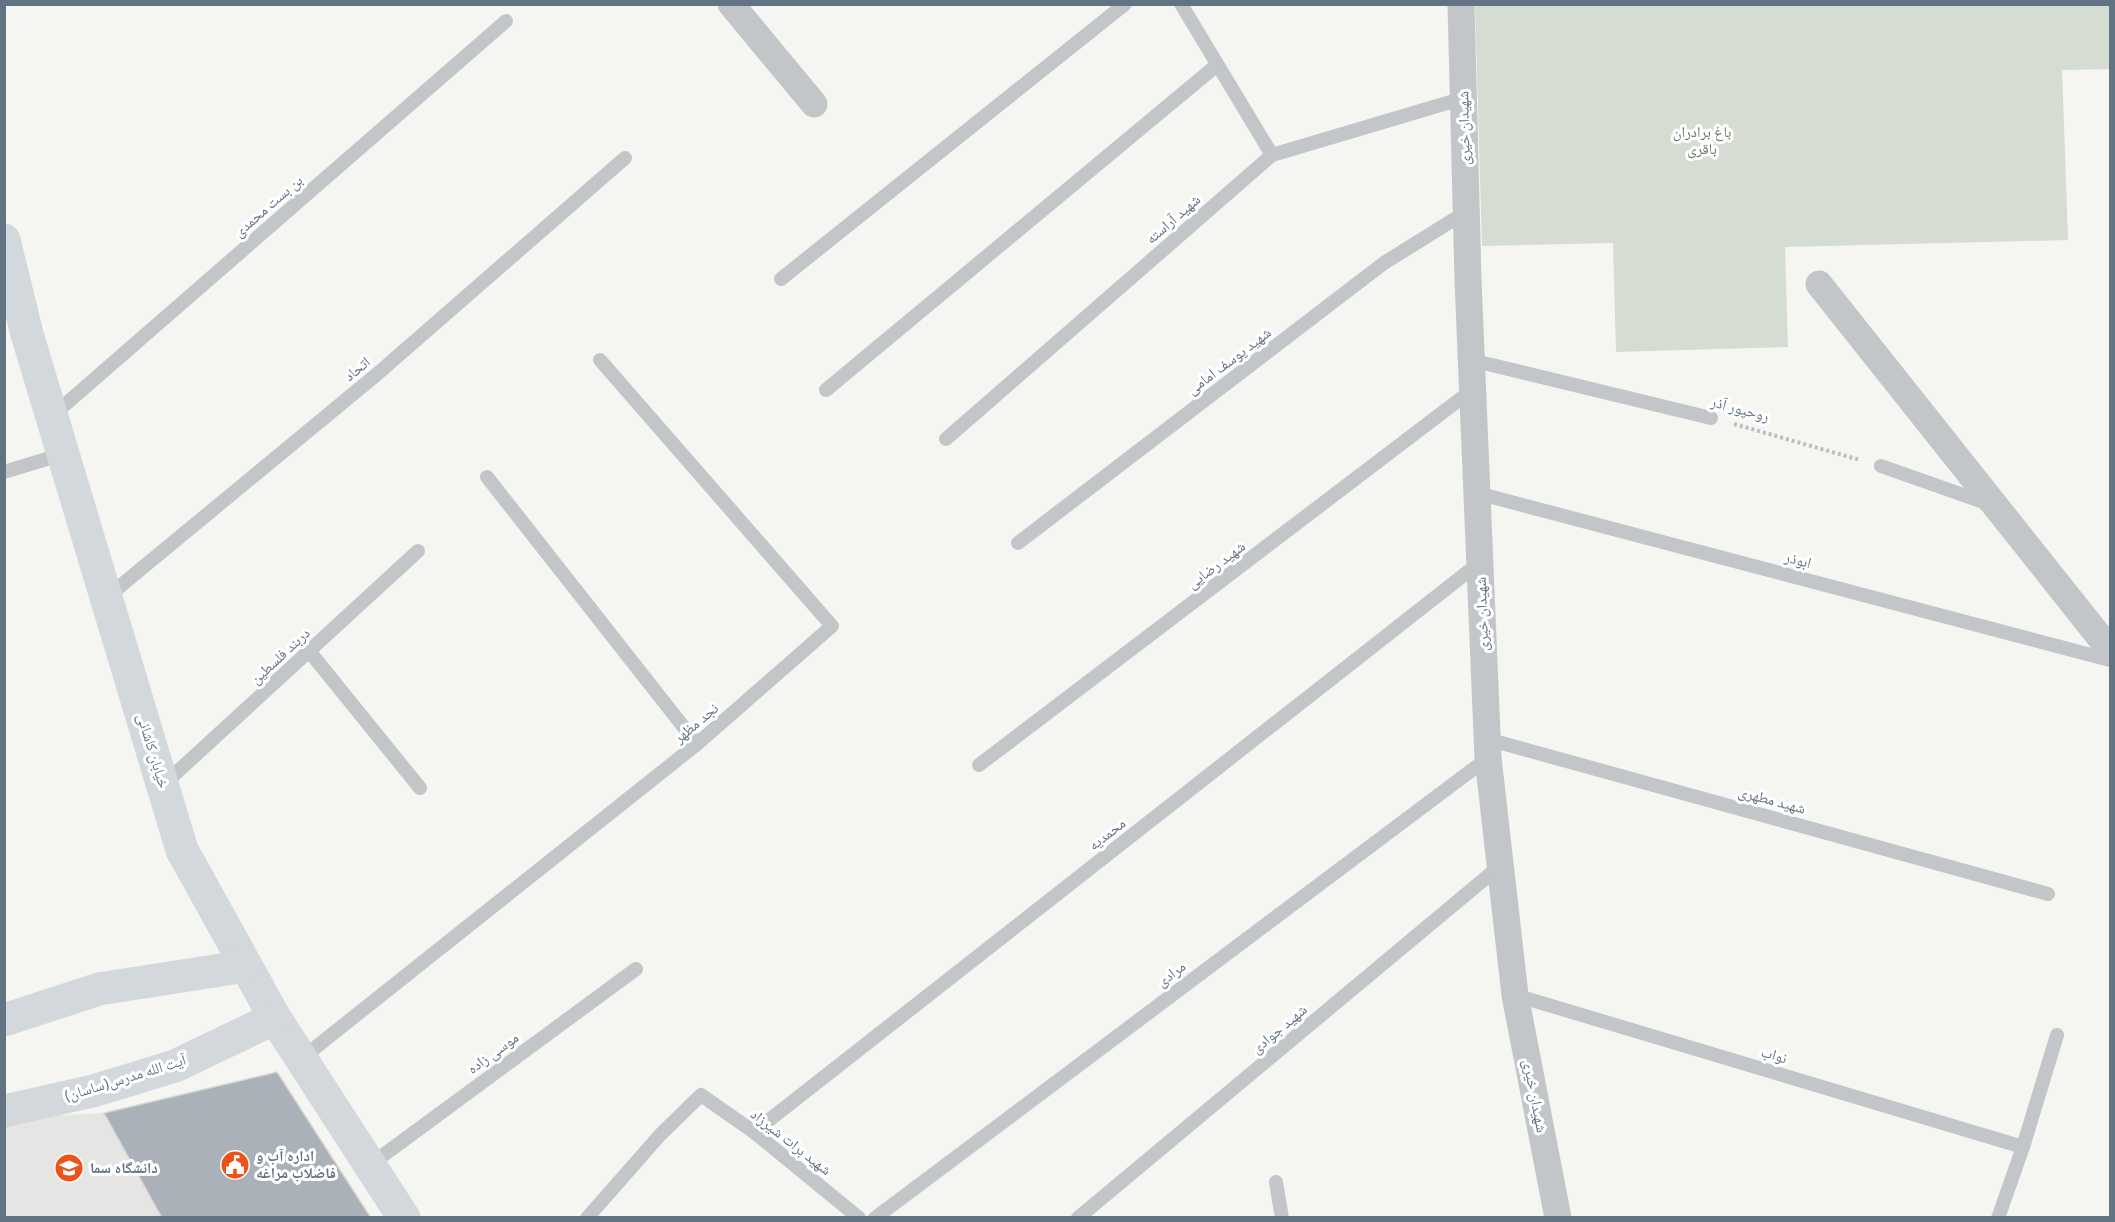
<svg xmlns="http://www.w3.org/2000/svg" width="2115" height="1222" font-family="Overpass,'Noto Naskh Arabic',sans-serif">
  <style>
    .built { fill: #e5e6e4 }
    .green { fill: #d5dcd2 }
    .building { fill: #aab1b8; stroke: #d6d6d4; stroke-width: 1.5 }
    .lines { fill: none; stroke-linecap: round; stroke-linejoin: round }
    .path { stroke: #bbbec0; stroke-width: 4; stroke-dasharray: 3 3; stroke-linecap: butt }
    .lane { stroke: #c2c6c9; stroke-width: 14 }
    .street { stroke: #c2c6c9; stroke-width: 27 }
    .secondary { stroke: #d3d8dc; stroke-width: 33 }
    .labels { text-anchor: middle; stroke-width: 6; stroke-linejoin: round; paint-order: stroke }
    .street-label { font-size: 15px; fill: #627384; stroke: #fff }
    .park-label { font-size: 15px; fill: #657a61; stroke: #fff }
    .poi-label { font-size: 15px; font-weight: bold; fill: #627384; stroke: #fff; text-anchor: start }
  </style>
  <rect width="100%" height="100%" fill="#f5f5f1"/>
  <path class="built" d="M104,1113L162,1217H5L4,1118Z"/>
  <path class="green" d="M1475,5H2110V69L2062,70L2068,240L1785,247L1788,347L1616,352L1613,243L1482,246Z"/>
  <path class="building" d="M277,1072L371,1218H162L104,1113Z"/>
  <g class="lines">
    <path class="path" d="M1734,424L1860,460"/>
    <g class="lane">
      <path d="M1181,4L1272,155"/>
      <path d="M781,279L1125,4"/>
      <path d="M1471,360L1711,418"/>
      <path d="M826,390L1217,65"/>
      <path d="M52,416L506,21"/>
      <path d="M946,439L1272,155L1464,98"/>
      <path d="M1881,466L1989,504"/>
      <path d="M4,472L63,454"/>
      <path d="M487,477L697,744"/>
      <path d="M1477,493L2110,660"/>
      <path d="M1018,543L1384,263L1466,212"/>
      <path d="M107,597L376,375L625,158"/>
      <path d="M309,651L420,788"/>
      <path d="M1487,739L2048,894"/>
      <path d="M979,765L1472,390"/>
      <path d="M163,785L418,551"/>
      <path d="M1515,995L2023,1147"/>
      <path d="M301,1059L697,744L832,626L600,360"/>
      <path d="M754,1132L1479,563"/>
      <path d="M370,1165L636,969"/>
      <path d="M1276,1182L1282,1218"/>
      <path d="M587,1218L660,1135L701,1095L754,1132L859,1218"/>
      <path d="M875,1218L1488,758"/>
      <path d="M1078,1218L1500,866"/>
      <path d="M1998,1218L2023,1147L2057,1035"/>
    </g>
    <g class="street">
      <path d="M731,4L814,104"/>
      <path d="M1461,4L1468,280L1488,758L1515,995L1558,1218"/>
      <path d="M1819,284L2110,650"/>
    </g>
    <g class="secondary">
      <path d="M4,240L27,334L182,850L275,1018L404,1218"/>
      <path d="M4,1020L99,989L246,966"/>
      <path d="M4,1111L93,1091L175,1066L275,1018"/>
    </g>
  </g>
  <defs>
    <g id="civic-disc" transform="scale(1.5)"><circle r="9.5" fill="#ed5219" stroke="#fff"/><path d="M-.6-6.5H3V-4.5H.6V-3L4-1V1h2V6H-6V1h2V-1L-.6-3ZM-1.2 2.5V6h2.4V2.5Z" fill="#fff"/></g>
    <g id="university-disc" transform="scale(1.5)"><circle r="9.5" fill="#ed5219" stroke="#fff"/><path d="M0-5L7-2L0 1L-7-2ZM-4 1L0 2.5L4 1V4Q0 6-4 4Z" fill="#fff"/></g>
  </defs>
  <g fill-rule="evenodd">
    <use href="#civic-disc" x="235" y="1165"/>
    <use href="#university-disc" x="69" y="1168"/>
  </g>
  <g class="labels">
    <g class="street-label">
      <text transform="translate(1464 128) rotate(-91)" y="5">شهیدان خیری</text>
      <text transform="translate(268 206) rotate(-41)" y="5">بن بست محمدی</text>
      <text transform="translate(1173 219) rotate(-41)" y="5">شهید آراسته</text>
      <text transform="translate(1229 361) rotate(-37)" y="5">شهید یوسف امامی</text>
      <text transform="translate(357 369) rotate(-40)" y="5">اتحاد</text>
      <text transform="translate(1740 409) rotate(15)" y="5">روحپور آذر</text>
      <text transform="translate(1798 560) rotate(15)" y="5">ابوذر</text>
      <text transform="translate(1216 565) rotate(-37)" y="5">شهید رضایی</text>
      <text transform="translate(1482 614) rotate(-92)" y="5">شهیدان خیری</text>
      <text transform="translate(280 656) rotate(-43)" y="5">دربند فلسطین</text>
      <text transform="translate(696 723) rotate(-40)" y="5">نجد مظهر</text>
      <text transform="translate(153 751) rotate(73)" y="5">خیابان کاشانی</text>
      <text transform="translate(1772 800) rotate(15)" y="5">شهید مطهری</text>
      <text transform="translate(1107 834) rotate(-38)" y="5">محمدیه</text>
      <text transform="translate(1171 974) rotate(-37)" y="5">مرادی</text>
      <text transform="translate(1279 1029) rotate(-40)" y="5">شهید جوادی</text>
      <text transform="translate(493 1053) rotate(-36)" y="5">موسی زاده</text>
      <text transform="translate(1774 1055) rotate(17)" y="5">نواب</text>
      <text transform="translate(125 1078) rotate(-17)" y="5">آیت الله مدرس(ساسان)</text>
      <text transform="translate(1535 1096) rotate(79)" y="5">شهیدان خیری</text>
      <text transform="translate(791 1142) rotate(38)" y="5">شهید برات شیرزاد</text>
    </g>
    <g class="park-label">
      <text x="1702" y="137">باغ برادران<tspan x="1702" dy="17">باقری</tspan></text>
    </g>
    <g class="poi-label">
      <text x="256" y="1161">اداره آب و<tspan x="256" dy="17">فاضلاب مراغه</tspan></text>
      <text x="90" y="1173">دانشگاه سما</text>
    </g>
  </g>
  <rect width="2115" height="1222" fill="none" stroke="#627384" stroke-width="12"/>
</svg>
